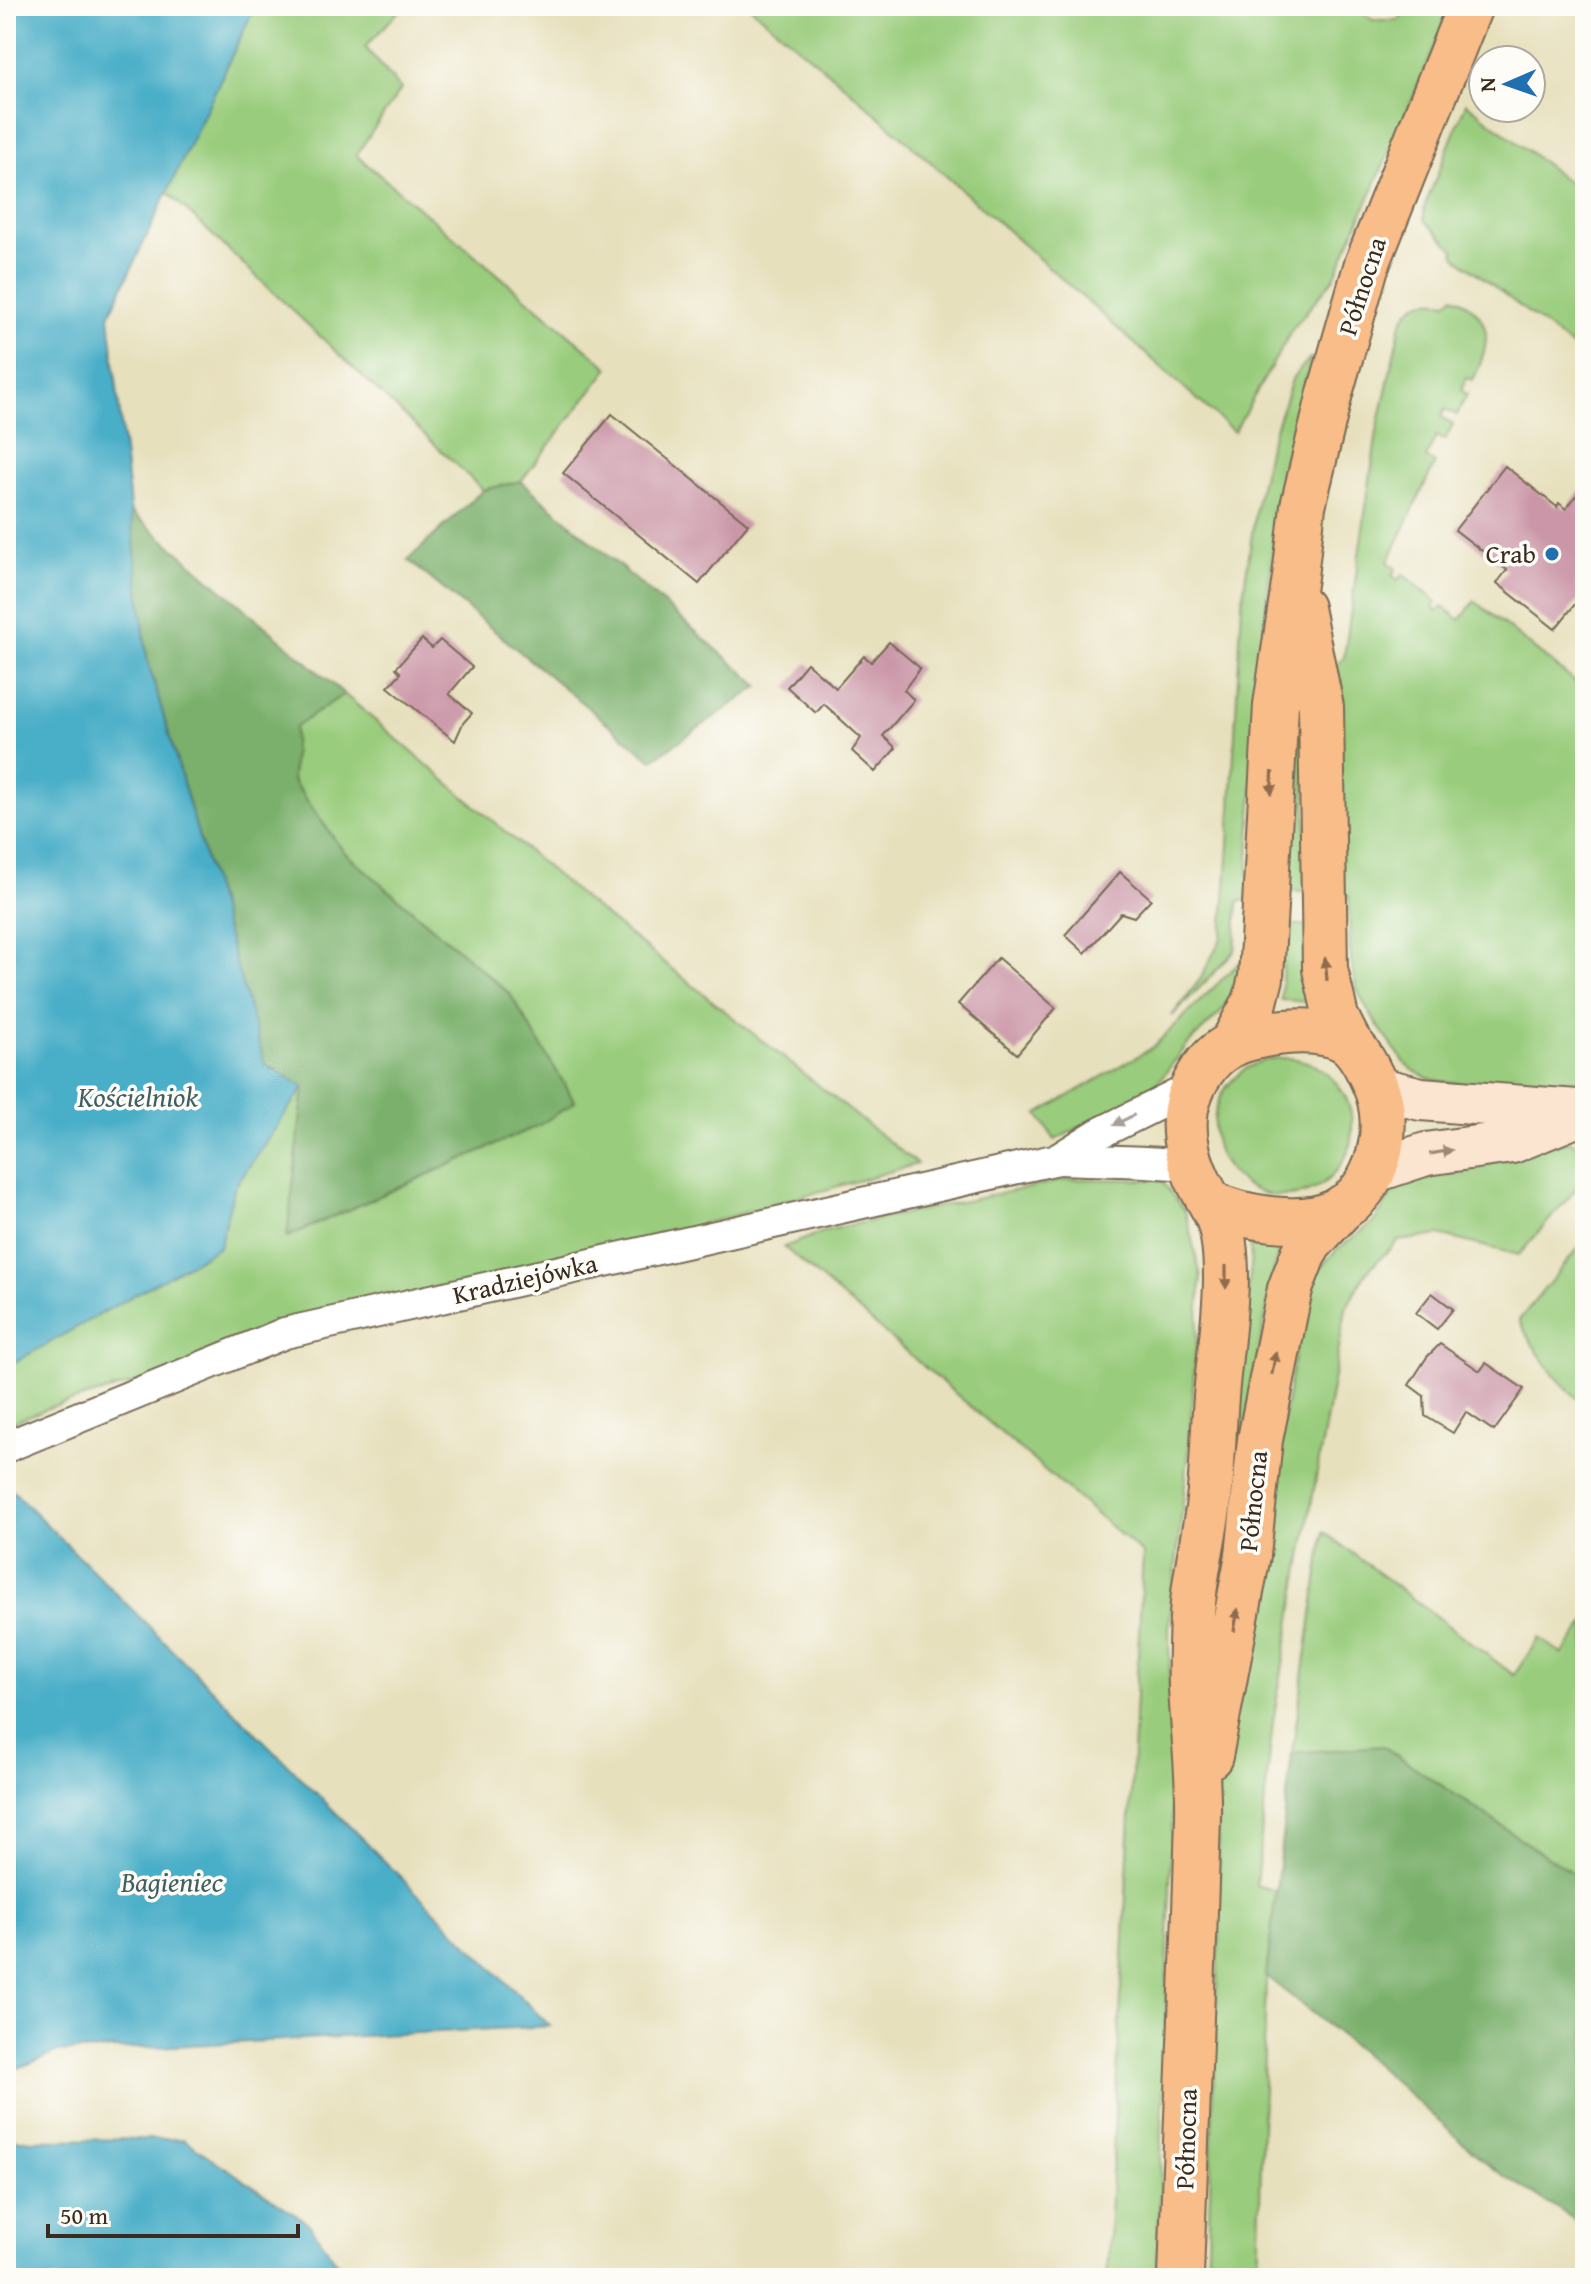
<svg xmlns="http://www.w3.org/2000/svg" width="1591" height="2284" font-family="'Gentium Book Plus',serif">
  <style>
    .green { fill: #99cc7c; stroke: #6a7b4d; stroke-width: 2 }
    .forest { fill: #7ab06c; stroke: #5a6d45; stroke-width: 2 }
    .water { fill: #49aec8; stroke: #426c73; stroke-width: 2 }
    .building { fill: #cb97a8 }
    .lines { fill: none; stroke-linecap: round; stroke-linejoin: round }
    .minor-casing { stroke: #776a56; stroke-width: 34 }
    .secondary-casing { stroke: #776a56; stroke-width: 46 }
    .primary-casing { stroke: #776a56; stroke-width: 48 }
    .minor { stroke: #fff; stroke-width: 30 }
    .secondary { stroke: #fce5d0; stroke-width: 42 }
    .primary { stroke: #f8bd89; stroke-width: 44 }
    .oneway { fill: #906c4e }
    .oneway2 { fill: #a79f9a }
    .oneway3 { fill: #9c8877 }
    .poi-dot { fill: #1f6fb2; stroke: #fdfcf7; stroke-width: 3 }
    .labels { text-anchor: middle; stroke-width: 7; stroke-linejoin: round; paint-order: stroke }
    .street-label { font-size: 26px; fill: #3b2a1e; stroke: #fdfcf7 }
    .poi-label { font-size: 26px; fill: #3b2a1e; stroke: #fdfcf7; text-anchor: end }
    .water-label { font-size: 28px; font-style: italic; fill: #415f62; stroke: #fdfcf7 }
  </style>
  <rect width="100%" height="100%" fill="#fdfcf7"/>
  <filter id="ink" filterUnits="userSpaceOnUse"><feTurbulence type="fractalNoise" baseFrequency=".0125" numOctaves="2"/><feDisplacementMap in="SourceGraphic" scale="16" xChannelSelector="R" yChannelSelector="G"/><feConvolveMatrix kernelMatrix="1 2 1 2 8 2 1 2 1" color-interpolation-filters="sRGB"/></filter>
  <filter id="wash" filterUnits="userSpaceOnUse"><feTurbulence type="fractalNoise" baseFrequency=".006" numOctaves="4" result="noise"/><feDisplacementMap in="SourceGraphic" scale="32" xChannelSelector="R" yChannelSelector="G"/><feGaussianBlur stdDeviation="1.8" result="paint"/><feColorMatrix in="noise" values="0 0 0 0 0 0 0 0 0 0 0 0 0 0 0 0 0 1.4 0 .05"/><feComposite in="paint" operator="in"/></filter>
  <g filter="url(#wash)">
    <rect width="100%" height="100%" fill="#e7e0bd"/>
    <g class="green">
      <path d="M255,6H404L365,47L401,89L356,155L609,368L521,481L483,490L167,192Z"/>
      <path d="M749,6H1353L1373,20H1399L1407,6H1450L1429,61L1334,278L1293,328L1234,432L845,86Z"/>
      <path d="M1466,103L1585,195V357L1455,256L1454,249L1424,220V208Z"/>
      <path d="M1454,296C1495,317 1491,343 1473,380L1467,378L1461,390L1467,394L1457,415L1445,409L1441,417L1453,424L1445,440L1436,436L1426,458L1435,463L1388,562L1396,569L1392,575L1398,580L1403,574L1437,602L1433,608L1438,612L1443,607L1460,620L1475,601L1585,690V1079C1546,1086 1462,1090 1426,1077C1418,1074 1411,1069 1405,1063C1389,1040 1363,1010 1355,983C1348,955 1350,924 1349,895H1340L1337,664L1344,658L1377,432L1400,327C1409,302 1422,298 1447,302Z"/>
      <path d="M1311,357L1283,470L1264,624L1254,760L1247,900L1238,902L1235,951L1171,1017L1201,978L1222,937L1229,846L1242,602L1257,500L1269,446L1293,377Z"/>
      <path d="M344,694L583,898L917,1164L51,1407L6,1425V1367L219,1247L234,1188L304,1087L288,1237L539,1125L575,1102L510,994L344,852L292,780L295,727Z"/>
      <path d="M1297,703H1304L1307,892L1287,891Z"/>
      <path d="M1285,925H1306L1304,992L1307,1002L1281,1000Z"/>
      <path d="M1246,956L1241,979L1220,1013L1188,1044L1152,1090L1055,1140L1038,1114L1153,1047Z"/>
      <circle cx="1283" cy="1127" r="69"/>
      <path d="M1571,1141L1585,1152L1577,1188L1519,1255L1439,1235L1398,1241L1367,1271L1346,1308L1273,1721L1256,1885L1276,1891L1266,1976L1258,2278H1207L1219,1933L1217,1792L1298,1336L1315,1273L1336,1250L1374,1222L1405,1174Z"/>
      <path d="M1070,1179L1161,1180L1185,1211L1201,1277L1188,1457L1169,1627L1172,1822L1157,2278H1107L1143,1554L784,1247L828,1230Z"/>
      <path d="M1585,1240V1404C1559,1386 1533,1348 1519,1320Z"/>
      <path d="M1250,1245L1278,1250L1240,1450L1211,1684L1208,1611L1223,1553L1232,1415L1251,1266Z"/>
      <path d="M1324,1532L1514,1675L1539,1638L1563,1654L1585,1623V1880L1555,1862L1383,1746L1292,1753Z"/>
    </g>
    <g class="forest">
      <path d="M521,481L759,686L652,760L408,560L483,490Z"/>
      <path d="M130,511L344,694L295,727L292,780L344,852L510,994L575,1102L539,1125L287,1237L304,1088L265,1064L147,659Z"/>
      <path d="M1383,1746L1555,1862L1585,1880V2226L1488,2165L1360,2051L1266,1976L1292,1753Z"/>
    </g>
    <g class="water">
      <path d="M6,6H255L109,316L147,659L265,1064L304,1087L234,1188L219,1247L6,1367Z"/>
      <path d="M10,1488L550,2026L58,2052L6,2073V1490Z"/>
      <path d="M183,2139L308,2223L348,2278H6V2140Z"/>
    </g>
    <g id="blocks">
      <g class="building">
        <path d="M612,414L748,524L699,584L563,473Z"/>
        <path d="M1505,466L1557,507L1559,503L1566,509L1585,484V592L1555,629L1497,583L1507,570L1455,530Z"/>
        <path d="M422,639L432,648L440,640L472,667L449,694L472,713L463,723L455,741L388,687L401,673L396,668Z"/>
        <path d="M889,642L920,668L904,690L914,700L883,736L896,748L875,772L852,751L861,738L824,704L816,713L787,687L807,663L836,688L864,656L871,662Z"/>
        <path d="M1120,872L1151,899L1134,917L1121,913L1085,953L1065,935Z"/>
        <path d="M998,958L1056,1008L1017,1054L958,1004Z"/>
        <path d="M1432,1293L1453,1309L1437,1329L1416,1313Z"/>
        <path d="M1440,1344L1480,1371L1486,1363L1524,1389L1494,1431L1466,1412L1453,1433L1425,1416L1424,1396L1409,1385L1427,1357Z"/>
      </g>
    </g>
  </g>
  <g filter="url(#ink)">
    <use href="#blocks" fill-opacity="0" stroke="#776a56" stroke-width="2"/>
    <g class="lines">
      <g class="minor-casing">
        <g id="minor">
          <path d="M1058,1159C1103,1161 1147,1160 1192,1166"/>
          <path d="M6,1447L285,1333L1058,1159L1098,1134L1193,1087"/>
        </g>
      </g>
      <g class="secondary-casing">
        <g id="secondary">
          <path d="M1376,1088L1421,1099L1577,1111"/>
          <path d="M1372,1172L1426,1154L1512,1142L1585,1112"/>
        </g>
      </g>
      <g class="primary-casing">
        <g id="primary">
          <path d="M1301,608L1321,707L1325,969L1336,1017L1349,1043"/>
          <path d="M1232,1044L1255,1002L1261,978L1276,705L1295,577L1303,506L1330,393L1366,267L1470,6"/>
          <path d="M1210,1756L1248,1555L1260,1440L1285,1313L1290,1289L1303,1255L1310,1243L1343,1207"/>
          <path d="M1181,2278C1186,2124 1194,1969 1198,1815C1199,1773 1193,1729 1191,1687C1190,1664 1191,1641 1192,1618C1193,1581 1203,1544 1208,1508C1213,1471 1213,1433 1216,1397C1219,1357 1226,1317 1226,1277C1226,1257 1225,1237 1218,1218C1212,1204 1204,1193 1198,1180C1186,1155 1180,1124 1189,1097C1195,1079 1208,1059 1224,1049C1249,1032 1322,1023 1348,1042C1360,1052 1369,1071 1375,1085C1393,1128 1379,1191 1335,1212C1302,1228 1241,1218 1210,1202"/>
        </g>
      </g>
      <use href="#minor" class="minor"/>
      <use href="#secondary" class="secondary"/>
      <use href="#primary" class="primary"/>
    </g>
    <defs><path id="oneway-solid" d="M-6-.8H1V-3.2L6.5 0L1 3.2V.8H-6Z" transform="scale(2)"/></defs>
    <g class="oneway">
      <use href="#oneway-solid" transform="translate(1272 783) rotate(93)"/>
      <use href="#oneway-solid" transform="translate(1326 969) rotate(-95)"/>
      <use href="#oneway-solid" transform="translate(1226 1277) rotate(90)"/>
      <use href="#oneway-solid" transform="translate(1274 1363) rotate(-79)"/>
      <use href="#oneway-solid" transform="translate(1236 1620) rotate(-80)"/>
    </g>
    <use class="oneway2" href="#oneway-solid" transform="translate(1124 1120) rotate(153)"/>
    <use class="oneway3" href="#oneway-solid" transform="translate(1441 1152) rotate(-10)"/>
  </g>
  <circle class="poi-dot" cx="1552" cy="554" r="8"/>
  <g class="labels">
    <g class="street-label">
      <text transform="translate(1362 286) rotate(-72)" y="9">Północna</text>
      <text transform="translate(525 1279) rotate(-13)" y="9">Kradziejówka</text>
      <text transform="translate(1253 1501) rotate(-84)" y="9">Północna</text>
      <text transform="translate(1186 2139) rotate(-88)" y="9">Północna</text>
    </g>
    <g class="poi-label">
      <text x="1536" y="563">Crab</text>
    </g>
    <g class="water-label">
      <text x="138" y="1107">Kościelniok</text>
      <text x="172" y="1892">Bagieniec</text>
    </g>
  </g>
  <rect width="1591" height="2284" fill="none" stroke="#fdfcf7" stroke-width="32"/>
  <g transform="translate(1507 84) rotate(268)"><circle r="38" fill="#fdfcf7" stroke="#afa8a0" stroke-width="2"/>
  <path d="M0-6L14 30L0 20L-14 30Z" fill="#1f6fb2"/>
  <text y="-12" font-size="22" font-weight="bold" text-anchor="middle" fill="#3b2a1e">N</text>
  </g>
  <path d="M48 2224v12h250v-12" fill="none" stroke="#3b2a1e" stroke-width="4"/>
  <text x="60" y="2224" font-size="24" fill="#3b2a1e" stroke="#fdfcf7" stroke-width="6" paint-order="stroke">50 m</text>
</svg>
